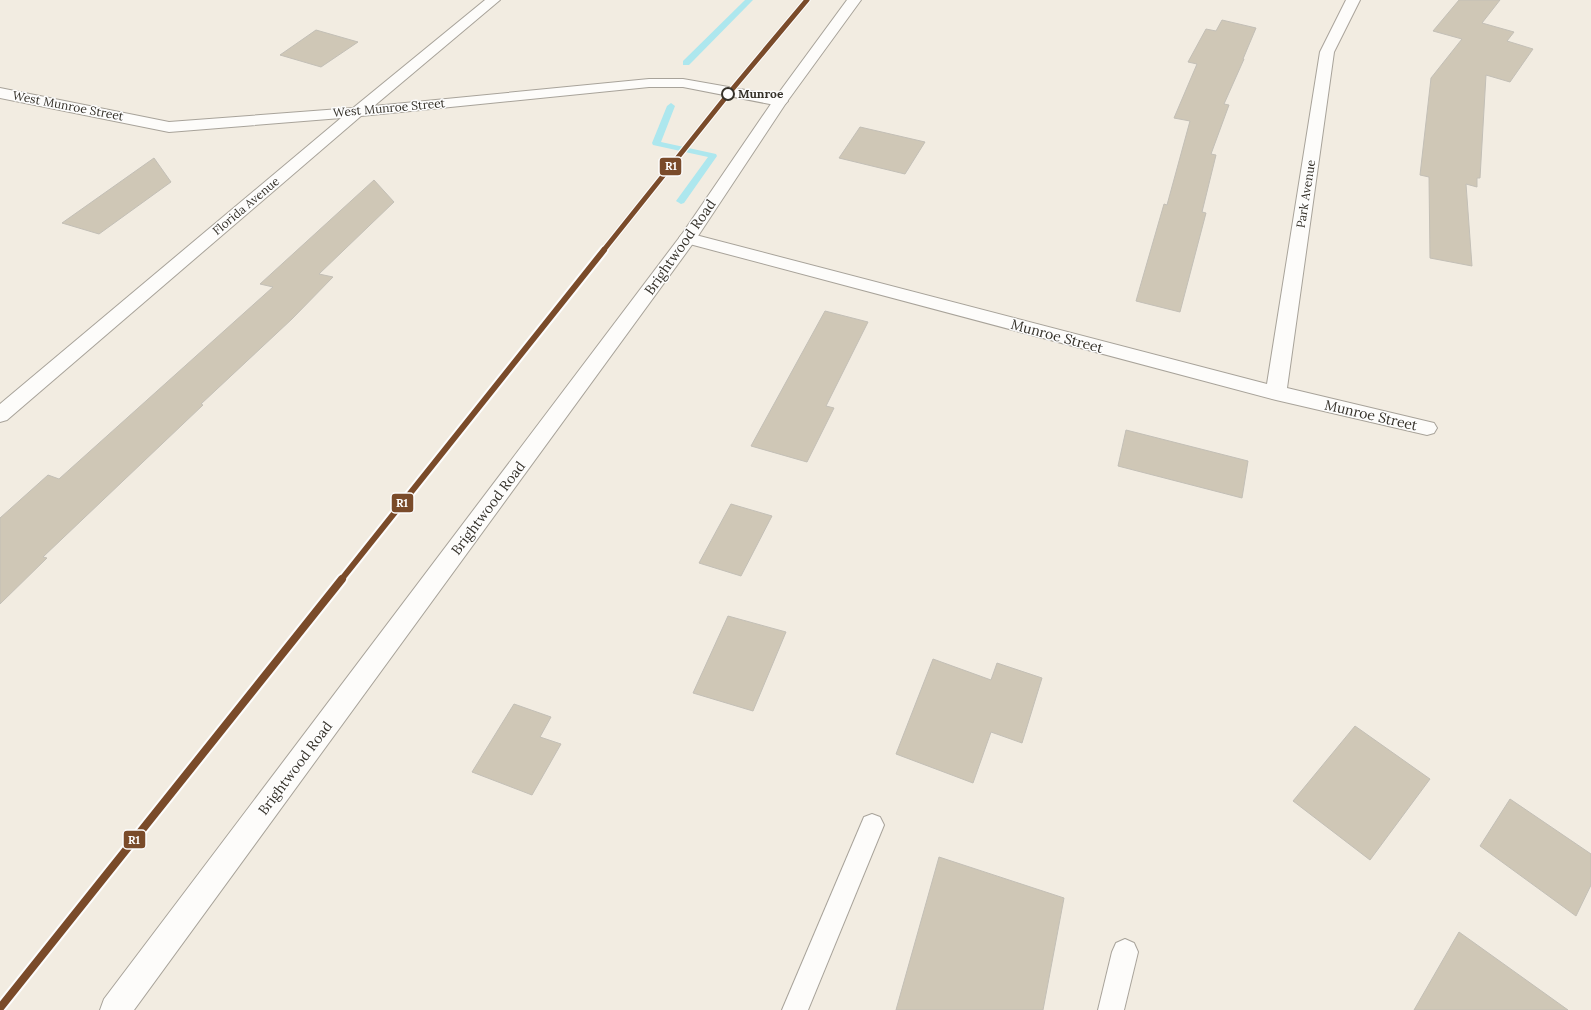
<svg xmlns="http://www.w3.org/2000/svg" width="1591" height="1010" font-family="Lora,serif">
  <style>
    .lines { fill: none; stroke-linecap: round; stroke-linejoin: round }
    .stream { fill: #ade7ee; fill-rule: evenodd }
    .building { fill: #cfc7b6; stroke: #c3bfb6 }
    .lane-casing { stroke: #a8a39a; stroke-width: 2 }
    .street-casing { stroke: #a8a39a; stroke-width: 2 }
    .secondary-casing { stroke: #a8a39a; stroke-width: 2 }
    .lane { fill: #fdfcfa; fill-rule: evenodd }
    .street { fill: #fdfcfa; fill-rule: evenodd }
    .secondary { fill: #fdfcfa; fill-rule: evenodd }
    .rail-1-far2-casing { stroke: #fdfdfd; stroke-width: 7 }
    .rail-1-far1-casing { stroke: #fdfdfd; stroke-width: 10 }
    .rail-1-casing { stroke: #fdfdfd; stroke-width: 12 }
    .rail-1-far2 { stroke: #7a4b2a; stroke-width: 5 }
    .rail-1-far1 { stroke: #7a4b2a; stroke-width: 6 }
    .rail-1 { stroke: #7a4b2a; stroke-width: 8 }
    .stop-dot { fill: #fdfdfd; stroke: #353129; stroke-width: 2 }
    .labels { text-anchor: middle; stroke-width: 3; stroke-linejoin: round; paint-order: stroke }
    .far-stop-label { font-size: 12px; font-weight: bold; fill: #353129; stroke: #fdfdfd; text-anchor: start }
    .far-street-label { font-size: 12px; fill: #353129; stroke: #fdfdfd }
    .street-label { font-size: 14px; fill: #353129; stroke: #fdfdfd }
    .line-badge { stroke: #fdfdfd; stroke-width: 1.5 }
    .badge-label { font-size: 11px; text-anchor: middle; font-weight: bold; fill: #fff }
  </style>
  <rect width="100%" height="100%" fill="#f2ece1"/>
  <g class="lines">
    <g class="stream">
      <path d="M745,0H753L689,65H683V61Z"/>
      <path d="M671,103L675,106L661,142L716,154L717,156L684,203L681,204L676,201L708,157L653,145L652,143L667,106Z"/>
    </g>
  </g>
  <g class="building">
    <path d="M1459,0H1500L1482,23L1514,32L1507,41L1533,49L1510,82L1486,75L1480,178H1477V187L1466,184L1472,266L1430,258L1429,177L1420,175L1431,78L1462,39L1433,31Z"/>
    <path d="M1222,20L1256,28L1243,59H1244L1224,104L1229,105L1211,154L1216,155L1202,212L1206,213L1180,312L1136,301L1164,204L1167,205L1190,121L1174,118L1197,64L1188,62L1206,29L1216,31Z"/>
    <path d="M316,30L358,42L321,67L280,55Z"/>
    <path d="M860,127L925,142L905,174L839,158Z"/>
    <path d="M154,158L171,182L99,234L62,223Z"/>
    <path d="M374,180L394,202L319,274L333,277L292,319L201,404L203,405L43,557L47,558L0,604V518L48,475L59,479L273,287L260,284Z"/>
    <path d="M825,311L868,322L826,406L834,408L807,462L751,446Z"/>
    <path d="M1126,430L1248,461L1242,498L1118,466Z"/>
    <path d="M731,504L772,516L741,576L699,563Z"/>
    <path d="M728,616L786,632L753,711L693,693Z"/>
    <path d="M933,659L991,680L997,663L1042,678L1022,743L991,732L973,783L896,754Z"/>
    <path d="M514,704L551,717L540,737L561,744L532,795L472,772Z"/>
    <path d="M1355,726L1430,779L1370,860L1293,801Z"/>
    <path d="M1510,799L1591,854V885L1576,916L1480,846Z"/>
    <path d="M939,857L1064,898L1043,1010H896Z"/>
    <path d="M1459,932L1568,1010H1414Z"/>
  </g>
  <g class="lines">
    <g class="lane-casing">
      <g id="lane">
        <path d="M872,814L880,817L884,825L808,1010H782L864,817Z"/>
        <path d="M1125,939L1134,943L1138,952L1124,1010H1098L1112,952L1116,943Z"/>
      </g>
    </g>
    <g class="street-casing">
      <g id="street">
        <path d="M485,0H500L374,106L649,79H683L780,96L785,98L788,101L785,104L780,106L683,87H649L361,116L7,420L0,422V404L341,118L169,132L0,98V88L169,122L353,108Z"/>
        <path d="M1346,0H1360L1334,52L1287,388L1434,423L1437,428L1434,433L1427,435L1276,400L682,242L679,238L682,234L688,233L1267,384L1320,52Z"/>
      </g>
    </g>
    <g class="secondary-casing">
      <path id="secondary" d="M847,0H861L786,103L694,242L134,1010H100L104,999L682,234L775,98Z"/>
    </g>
    <use href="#lane" class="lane"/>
    <use href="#street" class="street"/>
    <use href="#secondary" class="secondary"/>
    <g class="rail-1-far2-casing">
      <path id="rail-1-far2" d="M603,251L730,92L807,0"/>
    </g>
    <g class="rail-1-far1-casing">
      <path id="rail-1-far1" d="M341,580L604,250"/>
    </g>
    <g class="rail-1-casing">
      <path id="rail-1" d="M0,1008L342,579"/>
    </g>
    <use href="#rail-1-far2" class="rail-1-far2"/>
    <use href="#rail-1-far1" class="rail-1-far1"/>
    <use href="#rail-1" class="rail-1"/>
  </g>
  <circle class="stop-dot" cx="728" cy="94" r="6"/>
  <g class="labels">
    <g class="far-stop-label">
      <text x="738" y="98">Munroe</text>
    </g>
    <g class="far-street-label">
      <text transform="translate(68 106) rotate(11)" y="4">West Munroe Street</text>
      <text transform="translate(389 108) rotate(-5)" y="4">West Munroe Street</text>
      <text transform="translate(1306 194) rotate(-81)" y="4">Park Avenue</text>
      <text transform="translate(246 206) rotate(-40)" y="4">Florida Avenue</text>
    </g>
    <g class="street-label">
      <text transform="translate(680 247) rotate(-55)" y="5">Brightwood Road</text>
      <text transform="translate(1057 336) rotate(15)" y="5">Munroe Street</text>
      <text transform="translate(1371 415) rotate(13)" y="5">Munroe Street</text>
      <text transform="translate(488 508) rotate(-53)" y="5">Brightwood Road</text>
      <text transform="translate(295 768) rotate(-53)" y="5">Brightwood Road</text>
    </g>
  </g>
  <g class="line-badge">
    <rect x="659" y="157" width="23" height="19" rx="4" fill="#7a4b2a"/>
    <rect x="391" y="493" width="23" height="20" rx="4" fill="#7a4b2a"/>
    <rect x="123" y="830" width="23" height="19" rx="4" fill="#7a4b2a"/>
  </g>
  <g class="badge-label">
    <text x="671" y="170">R1</text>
    <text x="402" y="507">R1</text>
    <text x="134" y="844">R1</text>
  </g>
</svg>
